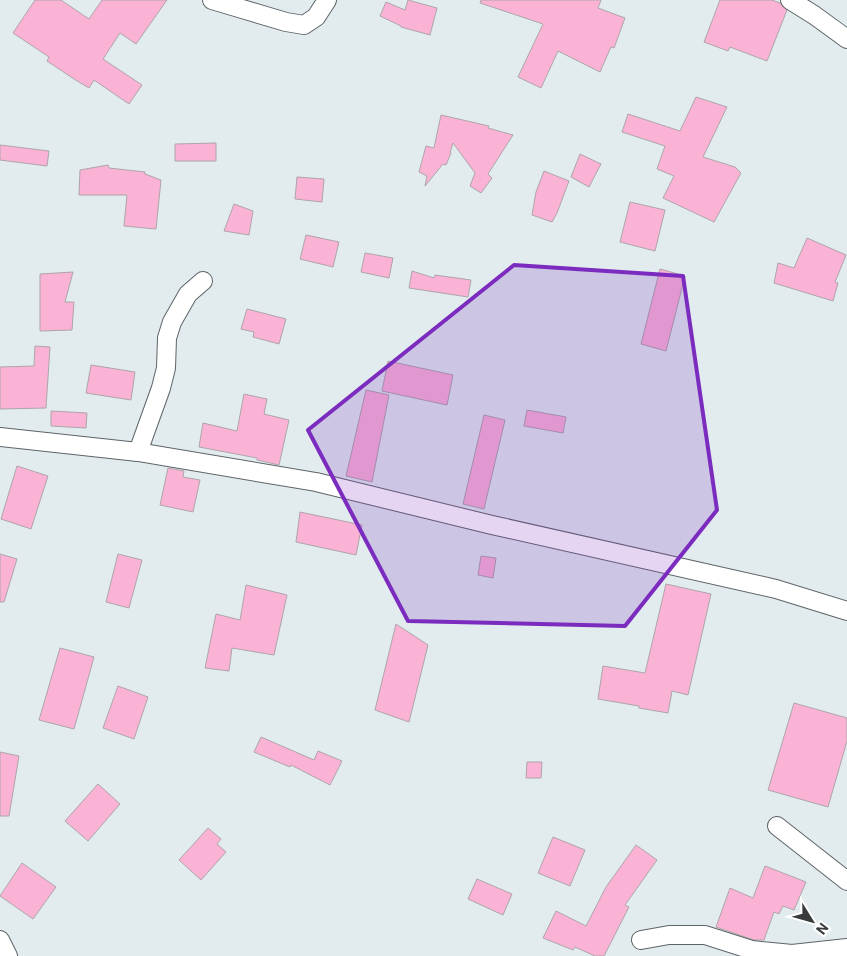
<svg xmlns="http://www.w3.org/2000/svg" width="847" height="956" font-family="Roboto,sans-serif">
  <style>
    .building { fill: #fbb3d5; stroke: #ada5a9 }
    .lines { fill: none; stroke-linecap: round; stroke-linejoin: round }
    .minor-casing { stroke: #5d6467; stroke-width: 20 }
    .minor { stroke: #fff; stroke-width: 18 }
    .marked { fill: #7b2cbf; fill-opacity: 0.2; stroke: #7b2cbf; stroke-width: 4; stroke-linejoin: round }
  </style>
  <rect width="100%" height="100%" fill="#e2ebee"/>
  <g class="building">
    <path d="M35,0H61L89,19L102,0H167L136,44L120,33L103,59L142,85L129,104L94,80L89,88L74,79L47,61L49,57L13,33Z"/>
    <path d="M408,0L437,8L430,35L401,27V26L380,16L386,2L405,10Z"/>
    <path d="M481,0H601L598,8L625,18L614,48L611,47L600,72L558,51L541,88L518,77L543,24L480,3Z"/>
    <path d="M720,0H772L780,3L787,10L767,61L730,47L728,51L704,42Z"/>
    <path d="M696,97L727,107L703,157L735,167L741,173L714,222L663,198L674,176L657,169L665,146L622,132L628,114L680,131Z"/>
    <path d="M441,115L489,126L488,128L513,135L488,174L492,178L481,193L470,186L475,173L453,143L450,153H451L446,165L443,164L425,186L427,176L419,172L426,146L434,148Z"/>
    <path d="M216,143V161H175V144Z"/>
    <path d="M0,145L49,151L47,166L0,160Z"/>
    <path d="M580,154L601,164L589,187L571,177Z"/>
    <path d="M108,165L109,168L145,172V174L161,180L156,229L124,226L127,195H79L80,170Z"/>
    <path d="M544,171L569,181L557,213L552,222L532,215L536,192Z"/>
    <path d="M297,177L324,179L322,202L295,199Z"/>
    <path d="M630,202L665,210L655,251L620,242Z"/>
    <path d="M234,204L253,211L249,235L224,231Z"/>
    <path d="M306,235L339,242L333,267L300,259Z"/>
    <path d="M807,238L846,255L835,282L838,283L833,301L774,283L778,263L794,268Z"/>
    <path d="M365,253L393,258L389,278L361,272Z"/>
    <path d="M660,269L685,276L666,351L641,344Z"/>
    <path d="M412,271L434,278L435,275L471,280L468,297L409,288Z"/>
    <path d="M73,272L65,302H74L72,330L40,331V274Z"/>
    <path d="M247,309L286,319L279,344L253,337L254,332L241,329Z"/>
    <path d="M35,346L50,347L46,408L0,409V367L34,366Z"/>
    <path d="M388,361L453,375L447,405L382,391Z"/>
    <path d="M91,365L135,372L131,400L86,393Z"/>
    <path d="M366,390L389,395L372,482L346,476Z"/>
    <path d="M244,394L267,399L264,414L289,420L279,465L257,460V458L199,447L203,423L237,431Z"/>
    <path d="M527,410L566,417L563,433L524,426Z"/>
    <path d="M51,411L87,413L86,428L51,426Z"/>
    <path d="M484,415L505,420L484,509L463,504Z"/>
    <path d="M17,466L48,476L31,529L1,519Z"/>
    <path d="M168,468L184,471L183,477L200,480L193,512L160,505Z"/>
    <path d="M300,512L362,525L356,555L296,542Z"/>
    <path d="M0,554L17,559L4,602H0Z"/>
    <path d="M118,554L142,560L129,608L106,602Z"/>
    <path d="M481,556L496,558L493,578L478,575Z"/>
    <path d="M666,584L711,594L688,695L672,691L668,713L639,708V706L598,699L603,666L645,673Z"/>
    <path d="M246,585L287,595L274,655L232,648L229,671L205,668L216,614L240,620Z"/>
    <path d="M396,624L428,645L409,722L375,710Z"/>
    <path d="M60,648L94,657L74,729L39,720Z"/>
    <path d="M118,686L148,697L134,739L103,728Z"/>
    <path d="M794,703L847,718V741L828,807L768,790Z"/>
    <path d="M261,737L314,760L318,751L342,761L330,785L291,765L290,767L254,752Z"/>
    <path d="M0,752L19,756L9,816H0Z"/>
    <path d="M527,762H542L541,778H526Z"/>
    <path d="M98,784L120,804L88,841L65,821Z"/>
    <path d="M208,828L221,839L217,844L226,852L201,880L179,860Z"/>
    <path d="M553,837L585,850L570,886L538,873Z"/>
    <path d="M636,845L657,860L625,905L629,907L604,956H595L575,947L573,950L543,938L556,911L586,926L606,887Z"/>
    <path d="M22,863L56,887L33,919L0,896Z"/>
    <path d="M765,866L806,882L794,910L783,906L779,914L774,912L764,940H754L716,927L730,888L753,898Z"/>
    <path d="M477,879L512,894L503,915L468,899Z"/>
  </g>
  <g class="lines">
    <g class="minor-casing">
      <g id="minor">
        <path d="M212,0L286,22L304,25L316,17L327,0"/>
        <path d="M790,0L814,15L847,39"/>
        <path d="M0,437L138,452L316,482L492,525L776,589L847,611"/>
        <path d="M138,452L161,388L166,368L167,338L172,322L188,294L203,281"/>
        <path d="M777,826L847,881"/>
        <path d="M0,940L8,956"/>
        <path d="M641,940L669,935H705L752,950L792,954L847,948"/>
      </g>
    </g>
    <use href="#minor" class="minor"/>
  </g>
  <path class="marked" d="M514,265L683,276L717,510L625,626L408,621L308,430Z"/>
  <g transform="translate(812 921) rotate(127)" stroke="#ffffff" stroke-width="4" paint-order="stroke">
  <path d="M0-4L9 19L0 12L-9 19Z" fill="#383b3c"/>
  <text y="-8" font-size="14" font-weight="bold" text-anchor="middle" fill="#383b3c">N</text>
  </g>
</svg>
